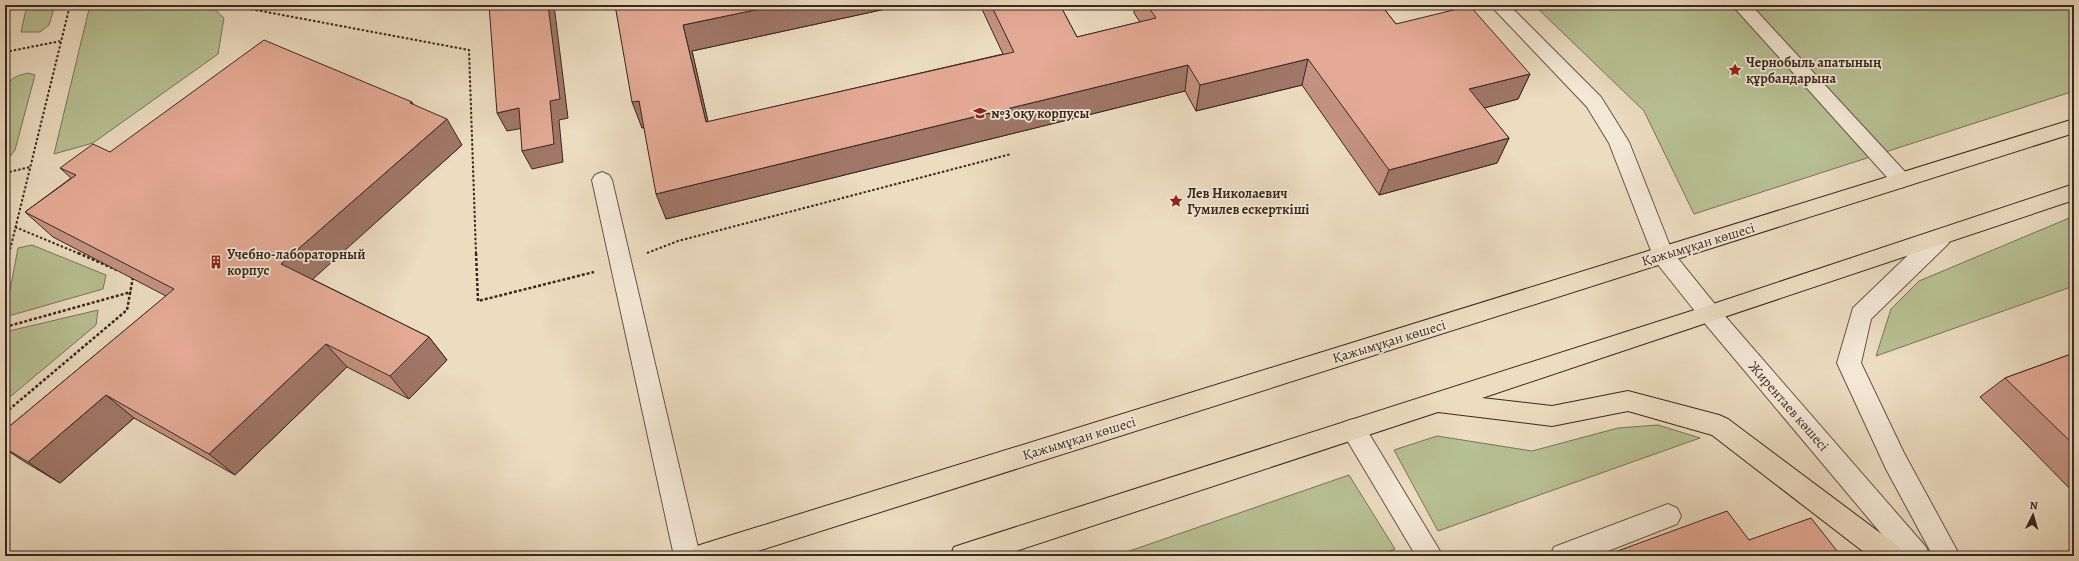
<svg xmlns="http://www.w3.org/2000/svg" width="2079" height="561" font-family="Alegreya,serif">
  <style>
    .green { fill: #b7c093; stroke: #78745a }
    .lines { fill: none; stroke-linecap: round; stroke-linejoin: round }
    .minor-casing { stroke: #665548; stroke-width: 2 }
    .major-casing { stroke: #392820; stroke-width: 2 }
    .path-far1 { stroke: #392820; stroke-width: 2; stroke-dasharray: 2.5 2; stroke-linecap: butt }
    .path { stroke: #392820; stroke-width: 2.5; stroke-dasharray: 3 2; stroke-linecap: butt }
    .minor { fill: #f3e8d6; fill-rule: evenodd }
    .major { fill: #ecdcc0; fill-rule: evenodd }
    .wall { fill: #c49280; stroke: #392820 }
    .shaded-wall { fill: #a07768; stroke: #392820 }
    .building { fill: #e4aa95; stroke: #392820 }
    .labels { text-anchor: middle; stroke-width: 3.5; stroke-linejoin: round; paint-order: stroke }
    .poi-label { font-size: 14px; font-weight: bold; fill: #392820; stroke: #f3e8d6; text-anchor: start }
    .street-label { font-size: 14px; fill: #392820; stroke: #f3e8d6 }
  </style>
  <rect width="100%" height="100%" fill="#ecdcc0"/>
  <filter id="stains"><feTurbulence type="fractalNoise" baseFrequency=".005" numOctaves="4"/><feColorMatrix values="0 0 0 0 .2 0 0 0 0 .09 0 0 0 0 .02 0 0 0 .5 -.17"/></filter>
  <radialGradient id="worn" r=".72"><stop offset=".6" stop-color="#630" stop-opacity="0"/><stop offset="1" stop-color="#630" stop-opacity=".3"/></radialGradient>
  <g class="green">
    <path d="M27,5H55L49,25L40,32H21Z"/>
    <path d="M90,5H210L224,18L218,54L93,143L54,154Z"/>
    <path d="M1534,5H2074V91L1694,214L1644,111Z"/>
    <path d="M28,73L35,75L15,150L8,159H5V93C9,78 13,77 28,73Z"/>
    <path d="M2074,216V245L2071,246L2074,250V286L1876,356L1891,309L1919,281Z"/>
    <path d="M32,245L106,275L103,289L5,317L18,248Z"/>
    <path d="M98,310L96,325L5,401V332Z"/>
    <path d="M1658,425L1700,438L1438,531L1394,450L1437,436L1532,451L1618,428Z"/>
    <path d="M1349,475L1395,549L1376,556H1115Z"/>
  </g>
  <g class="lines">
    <g class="minor-casing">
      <g id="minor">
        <path d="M1490,5H1509L1601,97L1629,142L1672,251L1718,308L1926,547L1930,556H1900L1702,320L1655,261L1609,143L1587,107Z"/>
        <path d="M1732,5H1751L1908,175L1911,180L1908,185L1901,188L1894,185Z"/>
        <path d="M602,172L609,175L612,180L700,556H674L592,180L595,175Z"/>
        <path d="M1940,230L1948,232L1951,238L1948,244L1871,319L1861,363L1904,453L1960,556H1933L1886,469L1837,363L1853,308L1932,232Z"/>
        <path d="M1353,419L1362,422L1443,556H1416L1341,430L1344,422Z"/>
        <path d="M1668,504L1677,508L1681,516L1677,524L1595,556H1550L1554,547Z"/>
      </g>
    </g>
    <g class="major-casing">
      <g id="major">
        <path d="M2074,119V133L742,556H690L694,547L703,544Z"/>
        <path d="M2074,184V200L1482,398L1552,406L1628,391L1719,415L1728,419L1899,547L1903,556H1869L1712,435L1628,411L1552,426L1438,412L1001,556H950L954,547L963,544L1710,305Z"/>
      </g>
    </g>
    <g class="path-far1">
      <path d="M229,5L469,50L476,254"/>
      <path d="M5,25L11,5"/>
      <path d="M5,52L61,41"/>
      <path d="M5,173L30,167"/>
      <path d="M15,227L80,254"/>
      <path d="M647,253L678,241L1011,154"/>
      <path d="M9,254L70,5"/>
    </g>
    <g class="path">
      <path d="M78,253L117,270"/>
      <path d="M476,253L478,301L594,272"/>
      <path d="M5,269L9,253"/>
      <path d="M5,327L131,292"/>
      <path d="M5,413L127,310L133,277"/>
    </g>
    <use href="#minor" class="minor"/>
    <use href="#major" class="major"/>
  </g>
  <g class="wall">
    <path d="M615,5H904L692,51L708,122L1003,54L980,5H1060L1077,37L1140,22L1134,13L1135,5H1381L1396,24L1530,74L1518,99L1484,108L1509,138L1497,163L1379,195L1302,85L1196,111L1185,91L666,219L644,127L642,128Z"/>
    <path d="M412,102L414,105L462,145L312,279L429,337L447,360L409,399L347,367L235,475L134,418L60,483L25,462L5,449V430L166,296L53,237L25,212L71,178L60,168Z"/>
    <path d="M2074,353V493L1980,397L2005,378Z"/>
  </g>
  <g class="shaded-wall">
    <path d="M548,5H554L568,118L559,120L563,162L532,169L522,151L550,101Z"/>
    <path d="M779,5H904L692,51L714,148L706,122L683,25Z"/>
    <path d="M1308,59L1302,85L1196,111L1200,85Z"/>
    <path d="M1188,65L1185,91L666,219L656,194Z"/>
    <path d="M1530,74L1518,99L1458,115L1469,89Z"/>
    <path d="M639,101L649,126L642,128L632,102Z"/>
    <path d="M519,108L529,127L507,131L497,113Z"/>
    <path d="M447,119L462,145L303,288L281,264Z"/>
    <path d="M1509,138L1497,163L1379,195L1389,170Z"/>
    <path d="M429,337L447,360L409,399L390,376Z"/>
    <path d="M326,344L347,367L235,475L209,454Z"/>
    <path d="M106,395L134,418L60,483L28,462Z"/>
  </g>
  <g class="building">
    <path d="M489,5H548L560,99L550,101L554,144L522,151L519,108L497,113Z"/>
    <path d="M615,5H779L683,25L706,122L1014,52L991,5H1060L1077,37L1156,18L1147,5H1381L1396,24L1470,6L1530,74L1469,89L1509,138L1389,170L1308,59L1200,85L1188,65L656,194L639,101L632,102Z"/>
    <path d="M264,40L412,102L410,103L447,119L281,264L429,337L390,376L326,344L209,454L106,395L28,462L5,448V430L174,289L25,212L76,175L60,168L93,144L110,152Z"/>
    <path d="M2074,353V445L2005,378Z"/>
    <path d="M1727,511L1749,540L1811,518L1841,556H1604Z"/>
  </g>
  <defs>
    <g id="sight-bare" transform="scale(1.08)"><path d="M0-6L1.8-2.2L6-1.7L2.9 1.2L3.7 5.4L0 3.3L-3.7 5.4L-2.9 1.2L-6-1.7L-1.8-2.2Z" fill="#8f2418" stroke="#f3e8d6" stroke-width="2.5" paint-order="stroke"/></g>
    <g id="university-bare" transform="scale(1.08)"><path d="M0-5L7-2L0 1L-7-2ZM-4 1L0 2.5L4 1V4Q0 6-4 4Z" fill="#8f2418" stroke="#f3e8d6" stroke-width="2.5" paint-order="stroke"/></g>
    <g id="building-bare" transform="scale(1.08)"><path d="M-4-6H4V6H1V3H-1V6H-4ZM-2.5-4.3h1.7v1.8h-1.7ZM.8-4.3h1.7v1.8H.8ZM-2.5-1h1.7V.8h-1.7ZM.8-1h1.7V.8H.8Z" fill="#8f2418" stroke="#f3e8d6" stroke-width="2.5" paint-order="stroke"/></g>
  </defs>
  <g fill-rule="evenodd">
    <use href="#sight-bare" x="1735" y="70"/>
    <use href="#university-bare" x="980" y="113"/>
    <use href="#sight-bare" x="1176" y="201"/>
    <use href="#building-bare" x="216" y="262"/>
  </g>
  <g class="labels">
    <g class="poi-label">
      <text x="1746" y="67">Чернобыль апатының<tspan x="1746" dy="16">құрбандарына</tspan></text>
      <text x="991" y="118">№3 оқу корпусы</text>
      <text x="1187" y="198">Лев Николаевич<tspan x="1187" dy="16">Гумилев ескерткіші</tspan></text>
      <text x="227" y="259">Учебно-лабораторный<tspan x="227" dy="16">корпус</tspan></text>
    </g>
    <g class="street-label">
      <text transform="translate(1698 244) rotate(-17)" y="5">Қажымұқан көшесі</text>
      <text transform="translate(1389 341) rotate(-17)" y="5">Қажымұқан көшесі</text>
      <text transform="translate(1789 406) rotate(49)" y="5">Жирентаев көшесі</text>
      <text transform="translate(1079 438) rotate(-17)" y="5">Қажымұқан көшесі</text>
    </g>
  </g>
  <rect width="2079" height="561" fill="none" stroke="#ecdcc0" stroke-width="20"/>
  <rect x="6" y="6" width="2067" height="549" fill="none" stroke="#392820" stroke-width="2"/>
  <rect x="10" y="10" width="2059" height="541" fill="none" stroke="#392820"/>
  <g transform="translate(2033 515) rotate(5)" stroke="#f3e8d6" stroke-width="3" paint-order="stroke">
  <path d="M0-3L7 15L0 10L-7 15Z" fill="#392820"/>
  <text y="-6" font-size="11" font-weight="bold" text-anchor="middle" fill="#392820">N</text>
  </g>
  <rect width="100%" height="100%" filter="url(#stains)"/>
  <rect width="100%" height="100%" fill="url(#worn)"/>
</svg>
